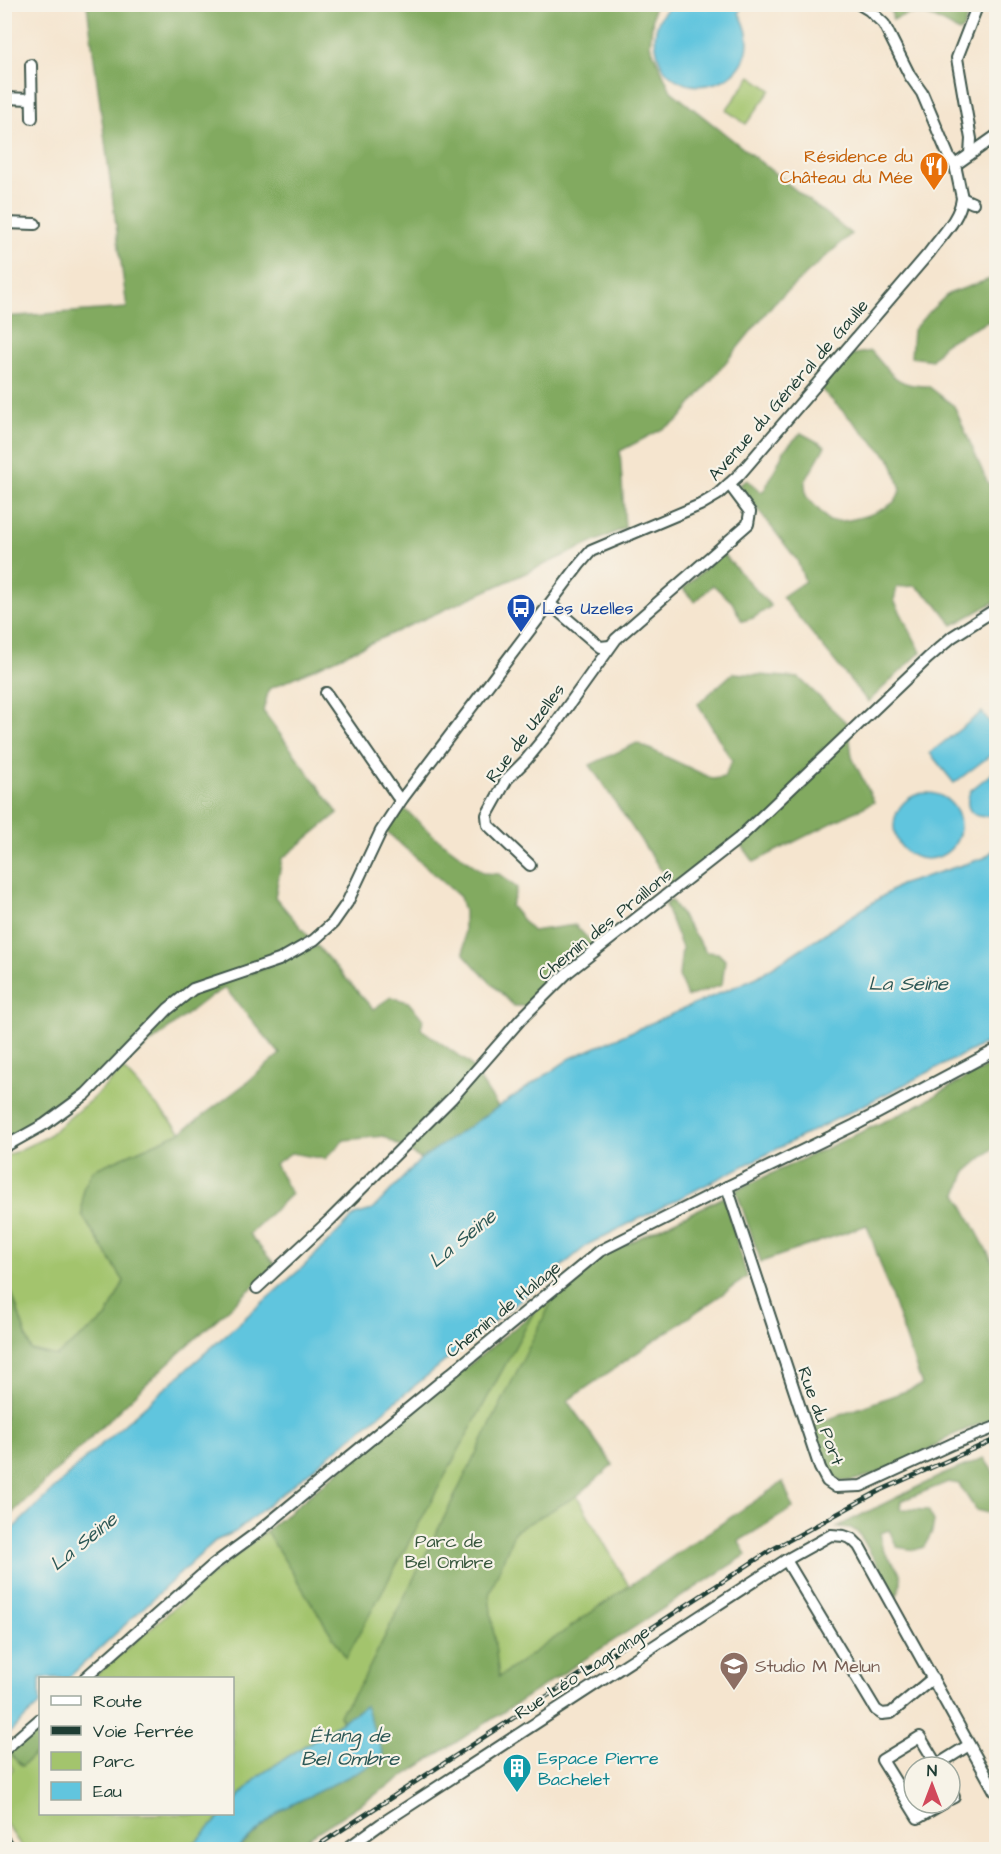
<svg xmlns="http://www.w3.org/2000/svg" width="1001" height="1854" font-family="'Architects Daughter',sans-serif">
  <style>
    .green { fill: #a3c46d; stroke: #618050; stroke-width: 1.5 }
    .forest { fill: #82aa60; stroke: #50744a; stroke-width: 1.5 }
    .water { fill: #61c5de; stroke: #408189; stroke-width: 1.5 }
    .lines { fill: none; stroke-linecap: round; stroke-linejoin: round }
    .minor-casing { stroke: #3f564b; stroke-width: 14 }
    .minor { stroke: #fff; stroke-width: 10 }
    .rail-casing { stroke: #1f3d34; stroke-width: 4.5 }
    .rail { stroke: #f7f3e8; stroke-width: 2; stroke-dasharray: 7; stroke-linecap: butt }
    .labels { text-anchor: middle; stroke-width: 4.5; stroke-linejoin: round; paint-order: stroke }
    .food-label { font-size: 18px; fill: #c56008; stroke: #f7f3e8; text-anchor: end }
    .street-label { font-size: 18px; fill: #1f3d34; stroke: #f7f3e8 }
    .transit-label { font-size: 18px; fill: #164399; stroke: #f7f3e8; text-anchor: start }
    .park-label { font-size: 18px; fill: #39583f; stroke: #f7f3e8 }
    .education-label { font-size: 18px; fill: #785e54; stroke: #f7f3e8; text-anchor: start }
    .culture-label { font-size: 18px; fill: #0d838f; stroke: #f7f3e8; text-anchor: start }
    .water-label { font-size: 20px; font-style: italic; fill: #2c5856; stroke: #f7f3e8 }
  </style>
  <rect width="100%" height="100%" fill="#f7f3e8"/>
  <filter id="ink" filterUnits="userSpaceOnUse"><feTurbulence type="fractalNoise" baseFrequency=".0167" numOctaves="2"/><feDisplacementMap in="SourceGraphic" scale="12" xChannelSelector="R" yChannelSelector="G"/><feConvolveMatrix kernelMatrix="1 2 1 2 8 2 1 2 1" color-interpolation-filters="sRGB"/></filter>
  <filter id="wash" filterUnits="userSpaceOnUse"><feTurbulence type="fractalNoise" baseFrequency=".008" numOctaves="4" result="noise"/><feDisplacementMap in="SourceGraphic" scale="24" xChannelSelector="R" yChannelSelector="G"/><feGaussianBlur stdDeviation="1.35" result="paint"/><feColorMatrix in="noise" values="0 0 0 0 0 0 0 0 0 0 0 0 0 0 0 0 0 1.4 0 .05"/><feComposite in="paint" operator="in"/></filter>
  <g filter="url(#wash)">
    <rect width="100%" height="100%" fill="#f5e5cf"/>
    <g class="green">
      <path d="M751,76L771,90L746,124L726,110Z"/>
      <path d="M123,1069L181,1132L93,1170L82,1215L124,1281L106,1318L56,1356L31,1350L5,1273L4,1157L45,1138L92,1099Z"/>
      <path d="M724,1197L747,1277L567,1401L613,1465L577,1496L629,1586L410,1740L339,1715L342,1721L260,1775L233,1803L232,1678H93L212,1575L606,1254Z"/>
      <path d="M40,1724V1814H223L197,1841L178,1849H23L5,1822L4,1778L13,1769L5,1759V1754Z"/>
    </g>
    <g class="forest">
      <path d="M940,4L945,6L949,5H972L963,29L959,32C939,19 917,6 893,20L890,6L885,5Z"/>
      <path d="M87,5H654L650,45L671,91L851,234L774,303L678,421L620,451L625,528L269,689L263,711L338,813L282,859L275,897L309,937L246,976L317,946L373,1009L391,997L408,1002L423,1019L421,1029L469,1063L498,1107L421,1159L384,1136L344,1140L325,1159L291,1153L275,1164L291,1194L249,1234L276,1266L166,1365L5,1520V1273L31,1350L56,1356L106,1318L124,1281L82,1215L83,1189L93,1170L181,1132L245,1084L280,1054L225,988L205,1000C142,1049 78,1106 5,1139L4,317L127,308Z"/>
      <path d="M993,278H996V328L989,321L945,343L932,360L911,357L913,330L927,314L948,294Z"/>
      <path d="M871,351C891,373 895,387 928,386L954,406L985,477L996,498V601L953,625L937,604L916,586L897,587L894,600L921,652L868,702L782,597L805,581L797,560L739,485L747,480L761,492L765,489L785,449L801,433L825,446L805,482L806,496L829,521C847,523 879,514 894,502C897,499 899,493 901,489L891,460L820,388L851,355Z"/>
      <path d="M722,553L771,606L753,618L742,621L732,602L713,585L695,602L683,589Z"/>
      <path d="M733,673L799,678L848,724L852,757L874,802L754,862L738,840L675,891L590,765L637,743L713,779L724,777L732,761L698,704Z"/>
      <path d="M399,804L433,835L484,873L499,874L517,888L511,906L532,931L575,925L594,945L528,1006H514L479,971L464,954V911L460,897L386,831Z"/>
      <path d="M671,900L706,952L718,953L725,960L722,985L687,997L679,976L682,948L665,905Z"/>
      <path d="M996,1061V1146L965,1173L957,1194L996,1268V1417L946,1438L936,1446C917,1455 856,1487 839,1480C824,1474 817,1438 813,1425L922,1385L867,1225L761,1262L736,1190L911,1109Z"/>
      <path d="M724,1197L747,1277L567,1401L613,1465L577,1496L515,1531L489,1595L499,1677L629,1586L783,1482L793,1508L739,1541L746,1555L291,1849L237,1850L281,1810L374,1764L365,1707L342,1721L339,1715L362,1682L555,1295L606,1254Z"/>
      <path d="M534,1312L346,1658L266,1531Z"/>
      <path d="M984,1458L996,1476V1509L988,1513L976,1510L959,1484L948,1482L901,1501L900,1509L928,1510L934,1521L932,1532L924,1547L915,1550L897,1547L889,1530L881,1533C877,1564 914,1563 896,1597L859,1533L851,1528L837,1527L940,1476Z"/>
      <path d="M40,1724V1749L22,1766L8,1752Z"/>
    </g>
    <g class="water">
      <path d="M672,5H742L739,13C780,84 665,117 656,46C653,29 659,15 672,5Z"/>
      <path d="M982,712L996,731V751L954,783L930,753Z"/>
      <path d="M996,770V811C978,825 960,810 971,790Z"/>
      <circle cx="927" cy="826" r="33"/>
      <path d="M996,848V1038L589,1244L235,1532L215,1541L68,1678H40V1704L5,1737V1536L86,1458L304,1266L355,1215L372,1210L421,1159L571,1058L757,977L900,885L984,858Z"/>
      <path d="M365,1706L383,1754L374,1764L281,1810L237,1849H178L197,1841L223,1814H232L233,1803L260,1775Z"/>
    </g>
  </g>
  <g filter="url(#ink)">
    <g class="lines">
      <g class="minor-casing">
        <g id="minor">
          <path d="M859,4L869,10L884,24L910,76L922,93L949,157L955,165"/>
          <path d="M31,65L32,118"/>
          <path d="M4,98L31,99"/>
          <path d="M970,154L971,139L957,58L978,4"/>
          <path d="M955,165L996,136"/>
          <path d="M962,198L973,203"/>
          <path d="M4,223L35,224"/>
          <path d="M550,604L600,647L610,646"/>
          <path d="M326,693L397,796L402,799"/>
          <path d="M530,865L488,825L487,815L507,779L526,760L553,727L616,639L748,524L750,512L729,484"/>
          <path d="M4,1147L45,1124L86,1094L168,1009L193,989L279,960L314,940L333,923L347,903L381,831L402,799L579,565L591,551L700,505L717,495L740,474L929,253C940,237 960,219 962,198L955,165"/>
          <path d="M727,1187L820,1468L827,1481L836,1487L861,1486L952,1444L996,1427"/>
          <path d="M257,1288L331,1219L452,1098L521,1019L568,972L738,839L928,658L952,637L996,609"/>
          <path d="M786,1560L876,1710L882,1714L891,1713L933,1678"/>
          <path d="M85,1678L213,1565L258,1532L600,1251L727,1187L855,1125L996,1050"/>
          <path d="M4,1750L40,1719"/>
          <path d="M937,1765L969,1745"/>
          <path d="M938,1767L920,1737L882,1760L918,1818L944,1803"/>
          <path d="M950,1789L954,1797L950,1799"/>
          <path d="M4,1841L10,1850"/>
          <path d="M345,1850L381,1824L786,1560L831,1535L844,1536L852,1539L859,1546L996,1793"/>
        </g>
      </g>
      <use href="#minor" class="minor"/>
      <g class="rail-casing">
        <path id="rail" d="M311,1850L771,1550L881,1490L996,1439"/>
      </g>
      <use href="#rail" class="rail"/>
    </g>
  </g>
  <defs>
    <g id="restaurant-pin" transform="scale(1.5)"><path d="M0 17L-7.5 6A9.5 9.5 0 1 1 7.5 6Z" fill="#e8710a" stroke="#f7f3e8"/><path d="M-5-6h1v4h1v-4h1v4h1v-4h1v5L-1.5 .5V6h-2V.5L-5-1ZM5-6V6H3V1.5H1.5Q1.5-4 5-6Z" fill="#fff"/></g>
    <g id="bus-pin" transform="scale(1.5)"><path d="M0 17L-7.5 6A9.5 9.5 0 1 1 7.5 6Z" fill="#1a4fb4" stroke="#f7f3e8"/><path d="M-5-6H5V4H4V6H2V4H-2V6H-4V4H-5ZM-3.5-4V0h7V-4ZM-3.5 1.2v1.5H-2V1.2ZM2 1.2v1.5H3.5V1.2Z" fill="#fff"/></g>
    <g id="university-pin" transform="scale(1.5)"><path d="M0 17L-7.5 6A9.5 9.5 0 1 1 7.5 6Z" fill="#8d6e63" stroke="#f7f3e8"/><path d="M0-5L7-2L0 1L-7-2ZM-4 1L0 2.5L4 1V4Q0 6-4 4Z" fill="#fff"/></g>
    <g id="building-pin" transform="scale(1.5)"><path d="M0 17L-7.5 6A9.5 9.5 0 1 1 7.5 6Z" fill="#0f9aa8" stroke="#f7f3e8"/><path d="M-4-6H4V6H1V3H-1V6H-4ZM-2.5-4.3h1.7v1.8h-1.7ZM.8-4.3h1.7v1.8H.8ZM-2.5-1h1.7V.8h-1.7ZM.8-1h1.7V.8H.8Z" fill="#fff"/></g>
  </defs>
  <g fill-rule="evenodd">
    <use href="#restaurant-pin" x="934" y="166"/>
    <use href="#bus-pin" x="521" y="608"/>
    <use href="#university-pin" x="734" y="1666"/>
    <use href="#building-pin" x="517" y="1768"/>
  </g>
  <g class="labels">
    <g class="food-label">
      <text x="913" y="162">Résidence du<tspan x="913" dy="21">Château du Mée</tspan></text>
    </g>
    <g class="street-label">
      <text transform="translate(788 390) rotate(-49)" y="6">Avenue du Général de Gaulle</text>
      <text transform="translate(525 733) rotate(-53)" y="6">Rue de Uzelles</text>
      <text transform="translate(605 924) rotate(-39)" y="6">Chemin des Praillons</text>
      <text transform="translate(503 1309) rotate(-39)" y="6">Chemin de Halage</text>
      <text transform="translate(821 1416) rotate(70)" y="6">Rue du Port</text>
      <text transform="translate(582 1672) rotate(-33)" y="6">Rue Léo Lagrange</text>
    </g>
    <g class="transit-label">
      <text x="542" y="614">Les Uzelles</text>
    </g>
    <g class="park-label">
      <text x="449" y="1547">Parc de<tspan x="449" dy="21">Bel Ombre</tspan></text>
    </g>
    <g class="education-label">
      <text x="755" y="1672">Studio M Melun</text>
    </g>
    <g class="culture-label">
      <text x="538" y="1764">Espace Pierre<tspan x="538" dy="21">Bachelet</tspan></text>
    </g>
    <g class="water-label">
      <text x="908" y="990">La Seine</text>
      <text transform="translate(462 1238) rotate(-39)" y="7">La Seine</text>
      <text transform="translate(83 1541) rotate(-39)" y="7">La Seine</text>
      <text x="350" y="1742">Étang de<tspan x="350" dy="23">Bel Ombre</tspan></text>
    </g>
  </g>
  <rect width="1001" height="1854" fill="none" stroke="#f7f3e8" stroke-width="24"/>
  <rect x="39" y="1677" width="195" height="138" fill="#f7f3e8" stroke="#a1aaa0" stroke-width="1.5"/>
  <rect x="51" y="1696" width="30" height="9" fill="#ffffff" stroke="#a1aaa0" stroke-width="1.5"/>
  <text x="93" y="1707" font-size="18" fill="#1f3d34">Route</text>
  <rect x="51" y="1726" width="30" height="9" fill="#1f3d34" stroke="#a1aaa0" stroke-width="1.5"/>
  <text x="93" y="1737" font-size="18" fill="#1f3d34">Voie ferrée</text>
  <rect x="51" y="1752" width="30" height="18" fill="#a3c46d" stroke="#a1aaa0" stroke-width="1.5"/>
  <text x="93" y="1767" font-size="18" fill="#1f3d34">Parc</text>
  <rect x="51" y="1782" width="30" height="18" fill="#61c5de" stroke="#a1aaa0" stroke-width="1.5"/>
  <text x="93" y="1797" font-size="18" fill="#1f3d34">Eau</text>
  <g transform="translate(932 1785)"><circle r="28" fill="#f7f3e8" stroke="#a1aaa0" stroke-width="1.5"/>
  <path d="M0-4.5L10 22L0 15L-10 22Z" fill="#d1495b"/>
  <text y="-9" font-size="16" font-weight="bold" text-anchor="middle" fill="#1f3d34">N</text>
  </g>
</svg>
